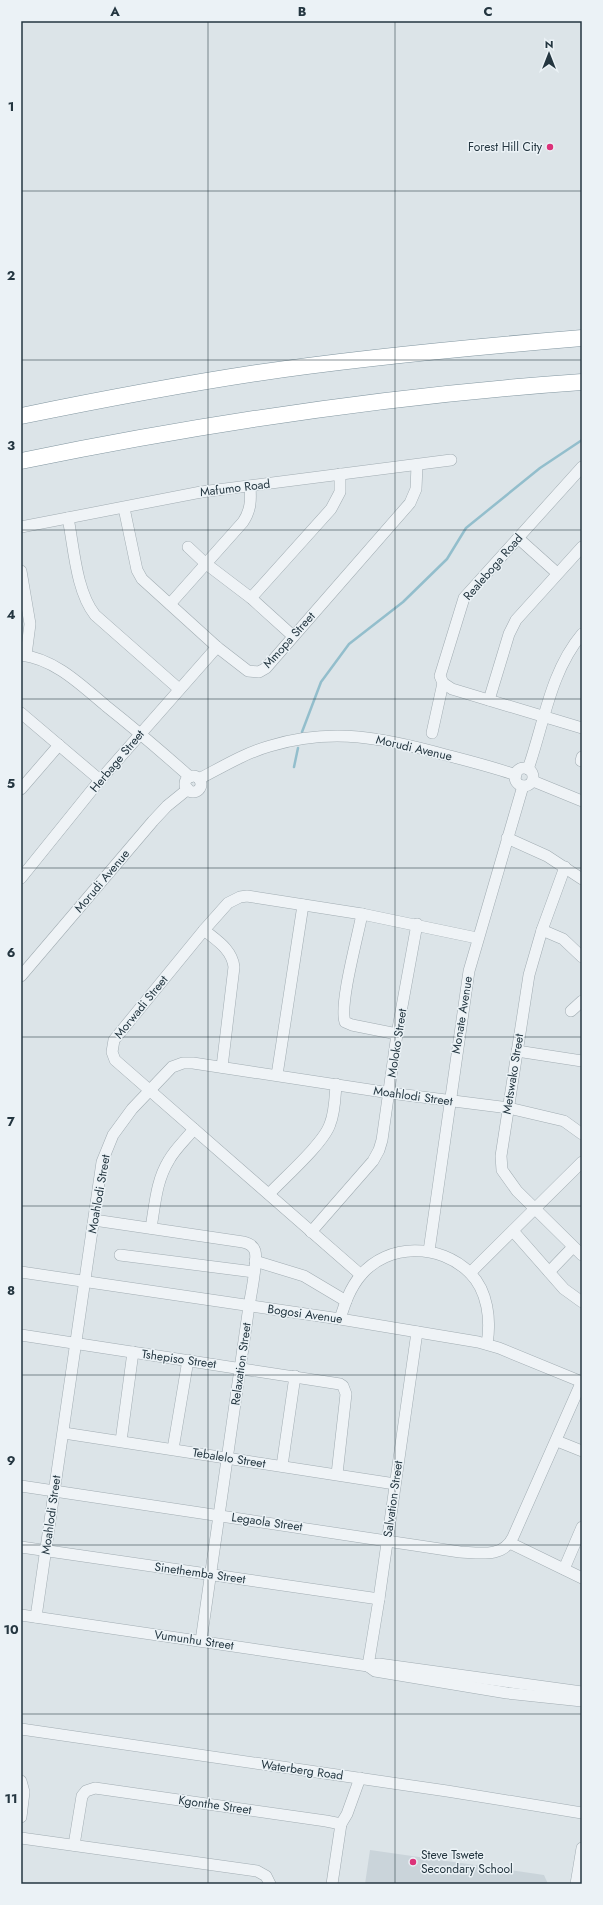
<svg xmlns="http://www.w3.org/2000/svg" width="603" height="1905" font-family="Jost,sans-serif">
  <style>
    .built { fill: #cad4da }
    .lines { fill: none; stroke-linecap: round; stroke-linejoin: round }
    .stream { stroke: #93becc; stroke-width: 2.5 }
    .minor-casing { stroke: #a1acb2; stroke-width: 12 }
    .highway-casing { stroke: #8296a0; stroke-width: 17 }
    .minor { stroke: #eff3f6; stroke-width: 11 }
    .highway { stroke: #fff; stroke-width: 16 }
    .grid { fill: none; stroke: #243640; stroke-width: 1; stroke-opacity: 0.55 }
    .poi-dot { fill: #dc3279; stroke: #ebf2f6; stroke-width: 1.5 }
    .labels { text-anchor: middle; stroke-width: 3; stroke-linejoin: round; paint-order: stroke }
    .poi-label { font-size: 12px; fill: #243640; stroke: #ebf2f6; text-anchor: end }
    .street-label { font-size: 12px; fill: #243640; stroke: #ebf2f6 }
    .neatline { fill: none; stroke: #243640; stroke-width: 1.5 }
    .grid-label { font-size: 13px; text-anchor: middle; font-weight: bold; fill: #243640 }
  </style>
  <rect width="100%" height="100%" fill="#dce4e8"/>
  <path class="built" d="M370,1850L544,1875L548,1884H365Z"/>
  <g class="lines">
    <g class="stream">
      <path d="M302,732L321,682L349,644L403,602L447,559L466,528L540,468L582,440"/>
      <path d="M294,767L298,748"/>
    </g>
    <g class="minor-casing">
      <g id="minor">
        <path d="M582,467L464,598L440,676L443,683L452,689L582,728"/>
        <path d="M124,508L137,570L142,579L217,647L248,671L259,672L266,668L410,503L416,489L417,465"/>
        <path d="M68,518C74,548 76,591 95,615L179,689"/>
        <path d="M21,527L201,492L451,460"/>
        <path d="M518,538L557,573"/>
        <path d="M188,547L205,563L251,598L293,636"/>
        <path d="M21,571L30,624L26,655"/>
        <path d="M251,598L331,509L340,492V474"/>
        <path d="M170,604L243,522C251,510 251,500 250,486"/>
        <path d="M21,655C55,659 81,685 106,706C135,729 163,753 190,777"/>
        <path d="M489,700L509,634L516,620L582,547"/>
        <path d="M21,713L100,780"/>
        <path d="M432,733L443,683"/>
        <path d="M581,761L582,757"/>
        <circle cx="524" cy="777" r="9"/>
        <path d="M528,769C544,724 550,672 582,634"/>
        <circle cx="193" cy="784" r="8"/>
        <path d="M199,779C222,767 245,753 270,746C333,727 384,738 446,755C469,761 493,767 516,775"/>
        <path d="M533,781L582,801"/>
        <path d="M21,789L59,745"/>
        <path d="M507,838L547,856L582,879"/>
        <path d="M565,867L542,930L529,975L501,1156L502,1170L517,1191L582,1255"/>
        <path d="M21,878L100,780L217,647"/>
        <path d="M362,914C358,936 339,1004 345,1022L352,1025L397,1034"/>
        <path d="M204,930C216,940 232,949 234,967L222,1067"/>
        <path d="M542,930L563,939L582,957"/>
        <path d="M21,976L153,821L167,806L188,789"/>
        <path d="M571,1011L582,1001"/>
        <path d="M517,1051L582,1061"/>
        <path d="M277,1075L303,905"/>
        <path d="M269,1194C284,1178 324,1143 330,1124C335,1112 335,1097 336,1084"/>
        <path d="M94,1220L243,1242C248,1243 253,1245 255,1251C258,1261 251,1294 249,1306L201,1641"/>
        <path d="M151,1228C155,1205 156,1181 169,1160C175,1149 186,1139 194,1129"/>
        <path d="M513,1231L564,1289L582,1302"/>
        <path d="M311,1232L373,1161L379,1150L382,1140L397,1034L417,924"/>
        <path d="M429,1251L469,971L523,786"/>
        <path d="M120,1255L254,1272"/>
        <path d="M255,1261L304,1276L346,1301"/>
        <path d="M21,1272L340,1319L478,1342L499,1348L582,1382"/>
        <path d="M549,1272L573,1247"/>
        <path d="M470,1273L582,1162"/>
        <path d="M361,1275L115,1060L112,1052L114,1040L204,930L228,903L240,897L247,896L362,914L477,938"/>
        <path d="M340,1319C345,1303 350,1288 361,1275C388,1243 440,1243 470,1273C488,1291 491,1320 487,1344"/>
        <path d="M21,1335L340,1384L343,1386L346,1394L337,1474"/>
        <path d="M64,1433L395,1484"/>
        <path d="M121,1441L133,1352"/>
        <path d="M557,1441L582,1451"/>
        <path d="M173,1449L188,1360"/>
        <path d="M282,1466L295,1376"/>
        <path d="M21,1486L460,1552C480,1553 503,1558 513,1537L582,1381"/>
        <path d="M510,1543L582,1578"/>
        <path d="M21,1547L379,1599"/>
        <path d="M564,1569L582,1527"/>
        <path d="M21,1615L368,1666L379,1664L582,1692"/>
        <path d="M36,1617L102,1162L113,1135L132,1109L172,1067L183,1063H193L390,1093L509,1108L564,1121L582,1134"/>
        <path d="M368,1666L379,1599L417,1332"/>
        <path d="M368,1666L375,1671L507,1693L582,1701"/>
        <path d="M21,1729L447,1791L582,1813"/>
        <path d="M21,1781L24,1792L21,1817"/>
        <path d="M341,1824L347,1814L360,1778"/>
        <path d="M21,1838L257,1871L266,1876L270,1884"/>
        <path d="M74,1845L82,1796L86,1791L95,1788L326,1821L341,1824L332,1884"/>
        <path d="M576,1884L582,1848"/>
      </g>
    </g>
    <g class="highway-casing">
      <g id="highway">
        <path d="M21,416C99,400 178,385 257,373C365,357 473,347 582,338"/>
        <path d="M21,461C206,423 394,395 582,382"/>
      </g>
    </g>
    <use href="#minor" class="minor"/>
    <use href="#highway" class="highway"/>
  </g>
  <path class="grid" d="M208,21V1884M395,21V1884M21,191H582M21,360H582M21,530H582M21,699H582M21,868H582M21,1037H582M21,1206H582M21,1375H582M21,1545H582M21,1714H582"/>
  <g class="poi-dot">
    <circle cx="550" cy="147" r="4"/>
    <circle cx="413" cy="1862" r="4"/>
  </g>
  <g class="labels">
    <g class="poi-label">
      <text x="542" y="151">Forest Hill City</text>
      <text x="421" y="1859" text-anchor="start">Steve Tswete<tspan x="421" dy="14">Secondary School</tspan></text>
    </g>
    <g class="street-label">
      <text transform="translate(235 488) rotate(-7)" y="4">Mafumo Road</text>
      <text transform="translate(493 567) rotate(-49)" y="4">Realeboga Road</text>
      <text transform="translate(289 640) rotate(-48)" y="4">Mmopa Street</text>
      <text transform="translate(414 748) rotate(13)" y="4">Morudi Avenue</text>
      <text transform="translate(117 761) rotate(-50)" y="4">Herbage Street</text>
      <text transform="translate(102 881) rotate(-50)" y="4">Morudi Avenue</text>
      <text transform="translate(141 1007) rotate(-51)" y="4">Morwadi Street</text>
      <text transform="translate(462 1015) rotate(-81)" y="4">Monate Avenue</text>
      <text transform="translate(397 1043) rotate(-81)" y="4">Moloko Street</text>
      <text transform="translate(513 1074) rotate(-81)" y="4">Metswako Street</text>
      <text transform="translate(413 1096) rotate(8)" y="4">Moahlodi Street</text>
      <text transform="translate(99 1194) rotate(-80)" y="4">Moahlodi Street</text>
      <text transform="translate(305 1314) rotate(8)" y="4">Bogosi Avenue</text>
      <text transform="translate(179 1359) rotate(8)" y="4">Tshepiso Street</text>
      <text transform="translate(241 1364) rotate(-82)" y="4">Relaxation Street</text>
      <text transform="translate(229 1458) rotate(9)" y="4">Tebalelo Street</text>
      <text transform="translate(393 1499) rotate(-82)" y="4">Salvation Street</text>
      <text transform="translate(51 1515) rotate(-82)" y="4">Moahlodi Street</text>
      <text transform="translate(267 1522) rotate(8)" y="4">Legaola Street</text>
      <text transform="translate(200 1573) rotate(8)" y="4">Sinethemba Street</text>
      <text transform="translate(194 1640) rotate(8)" y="4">Vumunhu Street</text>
      <text transform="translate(302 1770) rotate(8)" y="4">Waterberg Road</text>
      <text transform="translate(215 1805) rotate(8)" y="4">Kgonthe Street</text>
    </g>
  </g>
  <rect width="603" height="1905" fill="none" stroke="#ebf2f6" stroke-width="44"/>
  <g transform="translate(549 54)" stroke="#ebf2f6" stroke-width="3" paint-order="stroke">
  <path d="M0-3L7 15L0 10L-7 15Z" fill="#243640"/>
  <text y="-6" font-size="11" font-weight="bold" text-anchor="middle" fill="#243640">N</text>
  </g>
  <rect x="22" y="22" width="559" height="1861" class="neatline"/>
  <g class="grid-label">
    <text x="115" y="16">A</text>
    <text x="302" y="16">B</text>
    <text x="488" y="16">C</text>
    <text x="11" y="111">1</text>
    <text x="11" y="280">2</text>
    <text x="11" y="450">3</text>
    <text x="11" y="619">4</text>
    <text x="11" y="788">5</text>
    <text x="11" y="957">6</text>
    <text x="11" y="1126">7</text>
    <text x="11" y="1295">8</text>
    <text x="11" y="1465">9</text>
    <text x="11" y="1634">10</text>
    <text x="11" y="1803">11</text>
  </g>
</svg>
